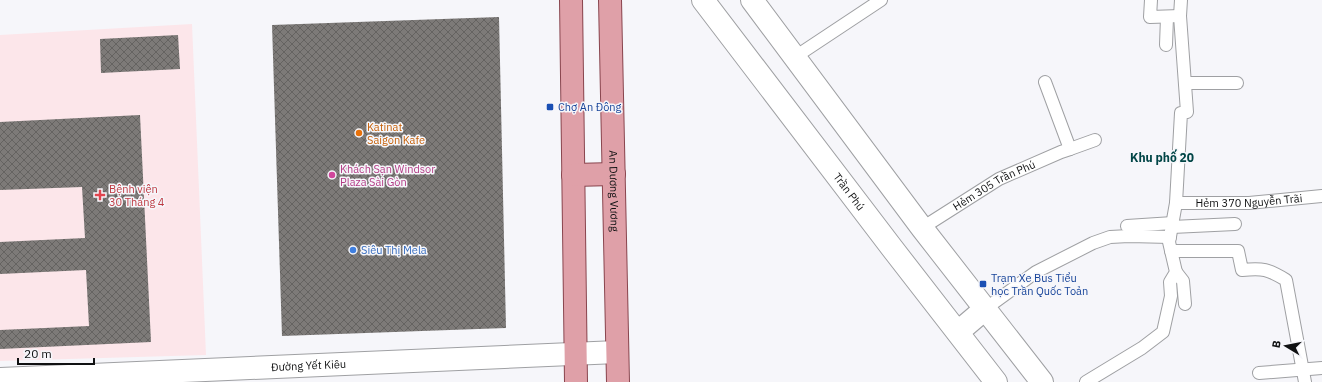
<svg xmlns="http://www.w3.org/2000/svg" width="1322" height="382" font-family="'IBM Plex Sans',sans-serif">
  <style>
    .medical { fill: #fce6ea }
    .building { fill: url(#building-cross-hatch) }
    .lines { fill: none; stroke-linecap: round; stroke-linejoin: round }
    .service-casing { stroke: #9fa0a3; stroke-width: 14 }
    .minor-casing { stroke: #9fa0a3; stroke-width: 24 }
    .secondary-casing { stroke: #9fa0a3; stroke-width: 24 }
    .primary-casing { stroke: #89454e; stroke-width: 24 }
    .service { stroke: #fff; stroke-width: 12 }
    .minor { stroke: #fff; stroke-width: 22 }
    .secondary { stroke: #fff; stroke-width: 22 }
    .primary { stroke: #dfa0a8; stroke-width: 22 }
    .transit-dot { fill: #1a4fb4; stroke: #f6f6fa; stroke-width: 1.5 }
    .food-dot { fill: #e8710a; stroke: #f6f6fa; stroke-width: 1.5 }
    .hotel-dot { fill: #d1479c; stroke: #f6f6fa; stroke-width: 1.5 }
    .health-dot { fill: #e0444e; stroke: #f6f6fa; stroke-width: 1.5 }
    .shop-dot { fill: #3f7fe0; stroke: #f6f6fa; stroke-width: 1.5 }
    .labels { text-anchor: middle; stroke-width: 3; stroke-linejoin: round; paint-order: stroke }
    .transit-label { font-size: 11px; fill: #164399; stroke: #f6f6fa; text-anchor: start }
    .food-label { font-size: 11px; fill: #c56008; stroke: #f6f6fa; text-anchor: start }
    .hotel-label { font-size: 11px; fill: #b23c85; stroke: #f6f6fa; text-anchor: start }
    .street-label { font-size: 11px; fill: #101112; stroke: #f6f6fa }
    .health-label { font-size: 11px; fill: #be3a42; stroke: #f6f6fa; text-anchor: start }
    .shop-label { font-size: 11px; fill: #366cbe; stroke: #f6f6fa; text-anchor: start }
    .neighbourhood-label { font-size: 12px; font-weight: bold; fill: #014546; stroke: #f6f6fa }
  </style>
  <defs>
    <pattern id="building-cross-hatch" width="8" height="8" patternUnits="userSpaceOnUse"><rect width="8" height="8" fill="#7d7a78"/><path d="M0 0l8 8M0 8l8-8" fill="none" stroke="#656361"/></pattern>
  </defs>
  <rect width="100%" height="100%" fill="#f6f6fa"/>
  <path class="medical" d="M192,24L206,355L0,361V35Z"/>
  <g class="building">
    <path d="M499,17L506,328L282,336L272,25Z"/>
    <path d="M178,35L180,69L101,73L100,39Z"/>
    <path d="M140,115L151,342L0,349V330L89,326L86,270L0,274V242L85,238L82,187L0,190V122Z"/>
  </g>
  <g class="lines">
    <g class="service-casing">
      <g id="service">
        <path d="M1151,0L1150,17L1180,16"/>
        <path d="M1166,45L1167,17"/>
        <path d="M795,57L881,0"/>
        <path d="M1185,83H1237"/>
        <path d="M1070,149L1095,140"/>
        <path id="s1" d="M1176,203H1249L1322,196"/>
        <path d="M1127,226L1173,223"/>
        <path d="M1172,227L1235,224"/>
        <path id="s2" d="M922,228L999,179L1061,152L1070,149L1045,82"/>
        <path d="M1171,251H1238L1242,270C1263,268 1268,269 1286,280L1305,382"/>
        <path d="M1176,272L1183,281L1185,304"/>
        <path d="M985,309L1036,272L1093,243L1110,237L1129,236L1170,237"/>
        <path d="M1259,373L1322,368"/>
        <path d="M1086,382L1142,348L1163,332L1171,296L1170,282L1176,272L1169,242L1176,203L1181,113L1187,112L1180,16L1181,0"/>
      </g>
    </g>
    <g class="minor-casing">
      <g id="minor">
        <path id="s3" d="M0,379L617,352"/>
      </g>
    </g>
    <g class="secondary-casing">
      <g id="secondary">
        <path id="s4" d="M703,0L892,248L996,382"/>
        <path d="M752,0L922,228L1042,382"/>
        <path d="M958,332L985,309"/>
      </g>
    </g>
    <g class="primary-casing">
      <g id="primary">
        <path d="M571,0L576,382"/>
        <path id="s5" d="M610,0L618,382"/>
        <path d="M573,175L614,174"/>
      </g>
    </g>
    <use href="#service" class="service"/>
    <use href="#minor" class="minor"/>
    <use href="#secondary" class="secondary"/>
    <use href="#primary" class="primary"/>
  </g>
  <g class="transit-dot">
    <rect x="546" y="103" width="8" height="8" rx="2"/>
    <rect x="979" y="280" width="8" height="8" rx="2"/>
  </g>
  <circle class="food-dot" cx="359" cy="133" r="4"/>
  <circle class="hotel-dot" cx="332" cy="175" r="4"/>
  <path class="health-dot" d="M98 189h4v4h4v4h-4v4h-4v-4h-4v-4h4z"/>
  <circle class="shop-dot" cx="353" cy="250" r="4"/>
  <g class="labels">
    <g class="transit-label">
      <text x="558" y="111">Chợ An Đông</text>
      <text x="991" y="282">Trạm Xe Bus Tiểu<tspan x="991" dy="13">học Trần Quốc Toản</tspan></text>
    </g>
    <g class="food-label">
      <text x="367" y="131">Katinat<tspan x="367" dy="13">Saigon Kafe</tspan></text>
    </g>
    <g class="hotel-label">
      <text x="340" y="173">Khách Sạn Windsor<tspan x="340" dy="13">Plaza Sài Gòn</tspan></text>
    </g>
    <g class="street-label">
      <text dy="4" stroke="none"><textPath href="#s2" startOffset="84">Hẻm 305 Trần Phú</textPath></text>
      <text dy="4" stroke="none"><textPath href="#s5" startOffset="191">An Dương Vương</textPath></text>
      <text dy="4" stroke="none"><textPath href="#s4" startOffset="241">Trần Phú</textPath></text>
      <text dy="4" stroke="none"><textPath href="#s1" startOffset="73">Hẻm 370 Nguyễn Trãi</textPath></text>
      <text dy="4" stroke="none"><textPath href="#s3" startOffset="309">Đường Yết Kiêu</textPath></text>
    </g>
    <g class="health-label">
      <text x="109" y="193">Bệnh viện<tspan x="109" dy="13">30 Tháng 4</tspan></text>
    </g>
    <g class="shop-label">
      <text x="361" y="254">Siêu Thị Mela</text>
    </g>
    <g class="neighbourhood-label">
      <text x="1162" y="162">Khu phố 20</text>
    </g>
  </g>
  <g transform="translate(1286 346) rotate(280)" stroke="#f6f6fa" stroke-width="3" paint-order="stroke">
  <path d="M0-3L7 15L0 10L-7 15Z" fill="#101112"/>
  <text y="-6" font-size="11" font-weight="bold" text-anchor="middle" fill="#101112">B</text>
  </g>
  <path d="M18 358v6h76v-6" fill="none" stroke="#101112" stroke-width="2"/>
  <text x="24" y="358" font-size="12" fill="#101112" stroke="#f6f6fa" stroke-width="3" paint-order="stroke">20 m</text>
</svg>
